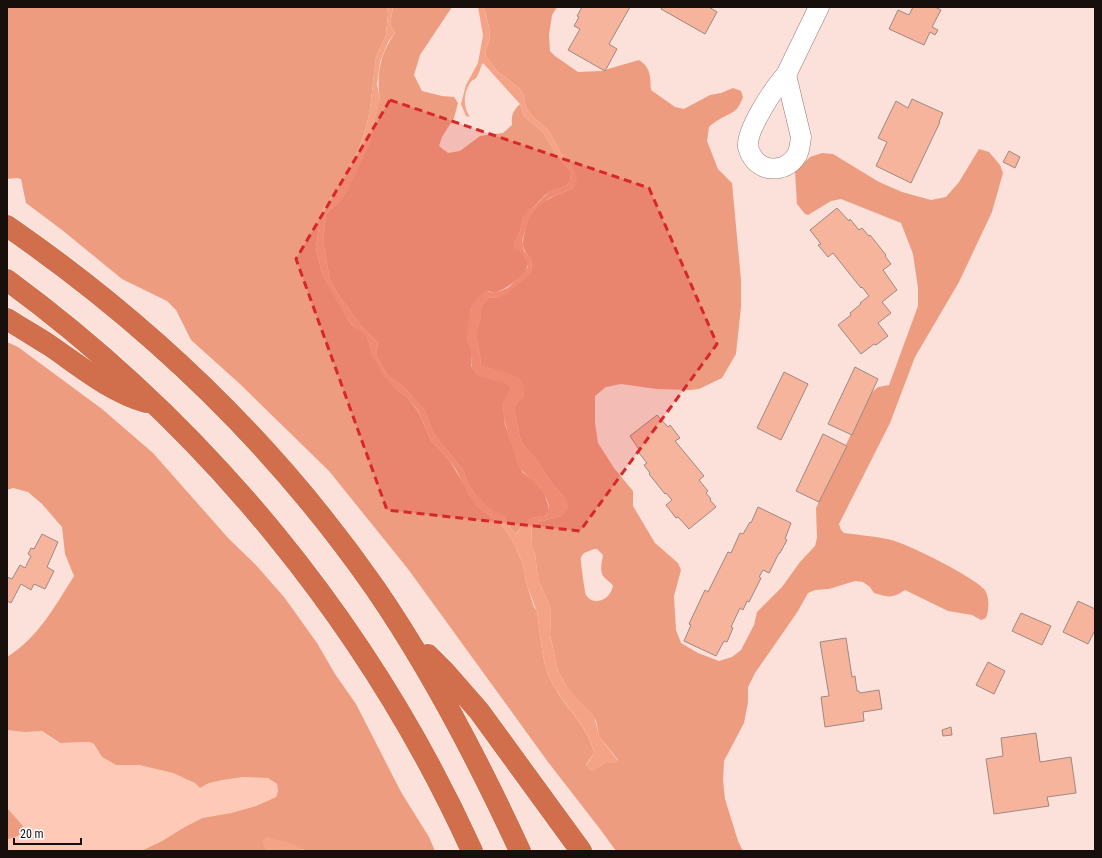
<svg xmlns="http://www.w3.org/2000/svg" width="1102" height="858" font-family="'Roboto Condensed',sans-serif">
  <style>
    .green { fill: #ffc9b7 }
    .forest { fill: #ee9c80; fill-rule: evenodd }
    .water { fill: #f5a386 }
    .building { fill: #f7b49d; stroke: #9f8880 }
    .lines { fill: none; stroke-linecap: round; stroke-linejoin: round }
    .minor-casing { stroke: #927b73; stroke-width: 21 }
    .motorway-casing { stroke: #fff; stroke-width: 23 }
    .minor { stroke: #fff; stroke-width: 20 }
    .motorway { stroke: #d16f4c; stroke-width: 22 }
    .marked { fill: #d62828; fill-opacity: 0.2; stroke: #d62828; stroke-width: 3; stroke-dasharray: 8 5; stroke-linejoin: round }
  </style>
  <rect width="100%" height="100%" fill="#fbe1d9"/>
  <path class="green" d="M7,730L24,732L42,731L55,741L60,743H75L90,742L94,744L102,757L116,765H139L173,773L195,783L200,788L209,783L223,780L243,777L268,778L277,784L278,791L276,797L256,806L231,813L202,818L183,828L162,841L141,851H7V839L16,838L23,827L7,808Z"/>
  <g class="forest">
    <path d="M7,7H387L388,14L386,35L376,57L370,109L366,128L359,148L341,185L325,206L321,213L316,247L317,254L323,276L351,324L360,330L367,336L370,346L372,355L395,388L407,397L419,413L431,441L449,460L477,506L502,525L514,543L523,565L527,585L534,607L537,611C540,631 542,664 551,681C563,706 588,725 594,753L586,765L591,771L605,763H615L618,760L599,736L596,720L568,689L558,671L550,635L551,610L549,604L538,579L535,554L531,546L532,527L539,522L561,516L567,501L551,482L538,462L521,442L514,409L515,406L524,395L504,372L481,366L480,355L477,341V329L481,316V307L488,298L501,297L531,273L532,260C523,250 521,246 525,232C526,226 528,219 531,214C541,200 559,194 574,188L571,163L560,153L557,145L548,130L532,116L526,108L523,93L519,88L497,71L486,57L485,53L490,37L489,27L484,7H557L552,15L549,35L550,51L555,56L578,72L601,71L639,60C651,68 650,76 651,90L675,107L684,109L710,95L721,93L733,88L741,91L743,97C737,113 734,111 720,119C716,121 712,124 709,127L707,141L718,169L732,183L741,280V307L736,354L722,378L699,389L690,390L657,389L621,384L606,387L595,396V423L598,443L614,468L633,491V506L655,543L678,563L681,570L674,596L676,630L681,643L698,653L719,661L732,657L741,650L754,625L757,612L782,587L800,562L815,546L817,538L816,508L870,394L878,387L889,385L918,306V288L913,254L901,223L841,199L831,201L808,215L805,214L797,204L795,172L810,157L822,153L833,154L879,182L902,192L931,200L946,197L959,182L979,149L989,152L1000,165L1003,173L992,212L959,282L915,357L890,423L839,524L841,530L844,533C858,535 873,536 887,539C905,542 972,576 984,589C990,596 989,611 986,618L981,620L972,615L948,611L905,590C892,599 888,597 874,593L870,587L863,582L855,581L829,589L815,590L808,593L798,611L755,673L748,687V702L744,723L724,761L723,780L725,799L738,841L743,851H616L600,829L548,762L408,569L329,471L240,384L191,340L176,310L167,301L122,279L62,230L26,203L21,179L17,178L7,179ZM594,549H597L603,555C602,562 599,572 604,577C607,581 611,582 613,586C610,600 594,607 586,595C585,593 581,565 581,561C580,558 582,555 584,553Z"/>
    <path d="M393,7H452L420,55L414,75L422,91L442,96L454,97L458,103L454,118L442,137L439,146L448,153L460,151L480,136L503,133L512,125C511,115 513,111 520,104L524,116L543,132L558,157L569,169L571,173L570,182L566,186L549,192L545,195L523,218L520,231L514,244C518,249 525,255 527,262C531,274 504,289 495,293L488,291L479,298L471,309L467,338L472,354L471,366L482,377L505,382L510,386V390L503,405L505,425L522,472L537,484L544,493L548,505L549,511L544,517C529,515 524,522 516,534L508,525L505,517L489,509L474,493L468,484L463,470L434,434L424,410L404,387L388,376L376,355L378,343L362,327L339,296L330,280L323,242L326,214L340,201L380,99C376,74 380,54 395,33L390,24Z"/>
    <path d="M7,342L18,347L102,409L153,453L229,539L255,564L284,597L317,643L335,674L356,704L401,792L429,837L435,851H304L303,849H266L270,851H141L162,841L183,828L202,818L231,813L256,806L276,797L278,791L277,784L268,778L243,777L223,780L209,783L200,788L195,783L173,773L139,765H116L102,757L94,744L90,742L60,743L42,731L24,732L7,730V657C38,638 55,606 74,576L65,554L62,527L42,504L28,492L13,488L7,490Z"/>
    <path d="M7,808L23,826C21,836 16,838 7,839Z"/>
  </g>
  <g class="water">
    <path d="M387,7H393L390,24L395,33L388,42L380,62L377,84L380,99L370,144L347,192L340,201L326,214L323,242L330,280L339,296L362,327L378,343L376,355L388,376L404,387L424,410L434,434L463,470L468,484L474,493L489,508L505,517L508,525L516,534C526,521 526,516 544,517C562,502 526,477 518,466C513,447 504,427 503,407C503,400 510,394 510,386C500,378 483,381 475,373C470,368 472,361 472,355C471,351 469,347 468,343C465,332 470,310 475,300L479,298L484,291L495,293L508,288L525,271L528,267L525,258L520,251L515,249L514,244L520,231L523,218L529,208H533L549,192L566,186L570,182L571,173L569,169L558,157L543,132L524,116L520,104L483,63L482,64C480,69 479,75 475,79C472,81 472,80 470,83C463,94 463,107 470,117L466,116L461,104L466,85L478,63L483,35L478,7H484L489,27L490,37L485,53L486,57L497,71L519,88L523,93L526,108L532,116L548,130L557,145L560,153L571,163L577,179L574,188L549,198L531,214L522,240L524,251L532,260L531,273L506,295L501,297L488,298L481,307V316L477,329V341L480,355L481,366C493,369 530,373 524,394C522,400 516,403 514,409L521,442L538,462L551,482L567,501L568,505V509L565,513L561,516L539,522L532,527L531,546L535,554L538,579L549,604L551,610L550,635L558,671L568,689L594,715L599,736L618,761L615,763H605L591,771L586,766L594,753C589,727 563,705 551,681C542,664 540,631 537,611L535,607L527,585L523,565L514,543L502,525L477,506L468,494L457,471L449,460L431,441L419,412L407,397L395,388L382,374L372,355L370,346L367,336L348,321L323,276L317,254L316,247L321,213L325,206L341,185L359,148L366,128L370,109L376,57L386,35L388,14Z"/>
    <path d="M267,837C277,840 298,843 304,851H270L266,849L262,842Z"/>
  </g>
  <g class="building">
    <path d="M582,7H630L609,44L617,49L605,71L568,50L580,29L574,26L579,17L577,16Z"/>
    <path d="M662,7H709L717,12L705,34L661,9Z"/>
    <path d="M913,7H935L941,10L932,27L938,30L935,35L930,32L924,45L889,29L898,10L909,15Z"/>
    <path d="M912,99L943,113L939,122H940L911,183L876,166L887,142L878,138L896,101L908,108Z"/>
    <path d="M1009,151L1020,157L1015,168L1003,162Z"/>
    <path d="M837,208L849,221L850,219L859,230L862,228L869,236L870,235L886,255L885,256L891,264L883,270L897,290L882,302L891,313L878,323L888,336L876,345L874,344L861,354L838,325L851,315L850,313L861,304L860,303L869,296L862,287L861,288L833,253L828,257L818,245L821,244L810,230Z"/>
    <path d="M855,367L878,379L852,435L828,424Z"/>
    <path d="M784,372L808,384L781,440L757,428Z"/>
    <path d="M657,415L668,427L670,425L680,438L675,441L704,476L699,480L708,491L706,493L711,499L710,500L716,507L689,529L678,517L676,518L666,505L672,500L666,493L665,494L649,474L650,473L644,465L647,463L639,453L640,451L630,436Z"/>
    <path d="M823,434L847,446L819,502L796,491Z"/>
    <path d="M758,507L791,523L785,539L787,540L780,553H779L769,573L763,570L759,577L761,578L749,602L747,601L743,610L740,608L731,627L733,628L727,642L724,641L716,656L684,641L691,625L689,624L705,590L708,592L728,552L731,553L740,533L743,534L750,522L751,523Z"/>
    <path d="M42,534L58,542L47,567L54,571L45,589L34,584L31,590L21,584L11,603L7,601V577L12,579L20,565L25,568L31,556L28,554L31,548L34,549Z"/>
    <path d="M1078,601L1095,609V630L1088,644L1063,632Z"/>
    <path d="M1021,613L1051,626L1042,645L1012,631Z"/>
    <path d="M846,638L852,677L855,676L857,691H859L860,693L879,690L882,709L863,712L864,721L825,727L821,697L829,696L820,642Z"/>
    <path d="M988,662L1005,671L994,694L976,685Z"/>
    <path d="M951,727L952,735L943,736L942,730Z"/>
    <path d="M1036,733L1040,762L1071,757L1076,793L1047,797L1049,806L994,814L986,759L1003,756L1001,738Z"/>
  </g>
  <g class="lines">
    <g class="minor-casing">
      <g id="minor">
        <path d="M786,75L801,137C800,143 800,149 797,155C787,171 765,174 753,158C751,155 749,151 748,147C746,130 774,88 786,75Z"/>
        <path d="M786,75L819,7"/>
      </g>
    </g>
    <g class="motorway-casing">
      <g id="motorway">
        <path d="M7,226C149,324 276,446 375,588C432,671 478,760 520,851"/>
        <path d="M7,280C207,427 369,624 472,851"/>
        <path d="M7,319C21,328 35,336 49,345C80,366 109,391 146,402"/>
        <path d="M428,655L444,671L479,711L581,851"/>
      </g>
    </g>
    <use href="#minor" class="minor"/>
    <use href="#motorway" class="motorway"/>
  </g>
  <path class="marked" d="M390,100L649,188L717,344L580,531L387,510L296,259Z"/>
  <rect width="1102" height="858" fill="none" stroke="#170f0c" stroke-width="16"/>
  <path d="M14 838v6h67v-6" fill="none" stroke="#170f0c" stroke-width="2"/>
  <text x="20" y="838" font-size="12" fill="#170f0c" stroke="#ffffff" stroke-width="3" paint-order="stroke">20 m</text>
</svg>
